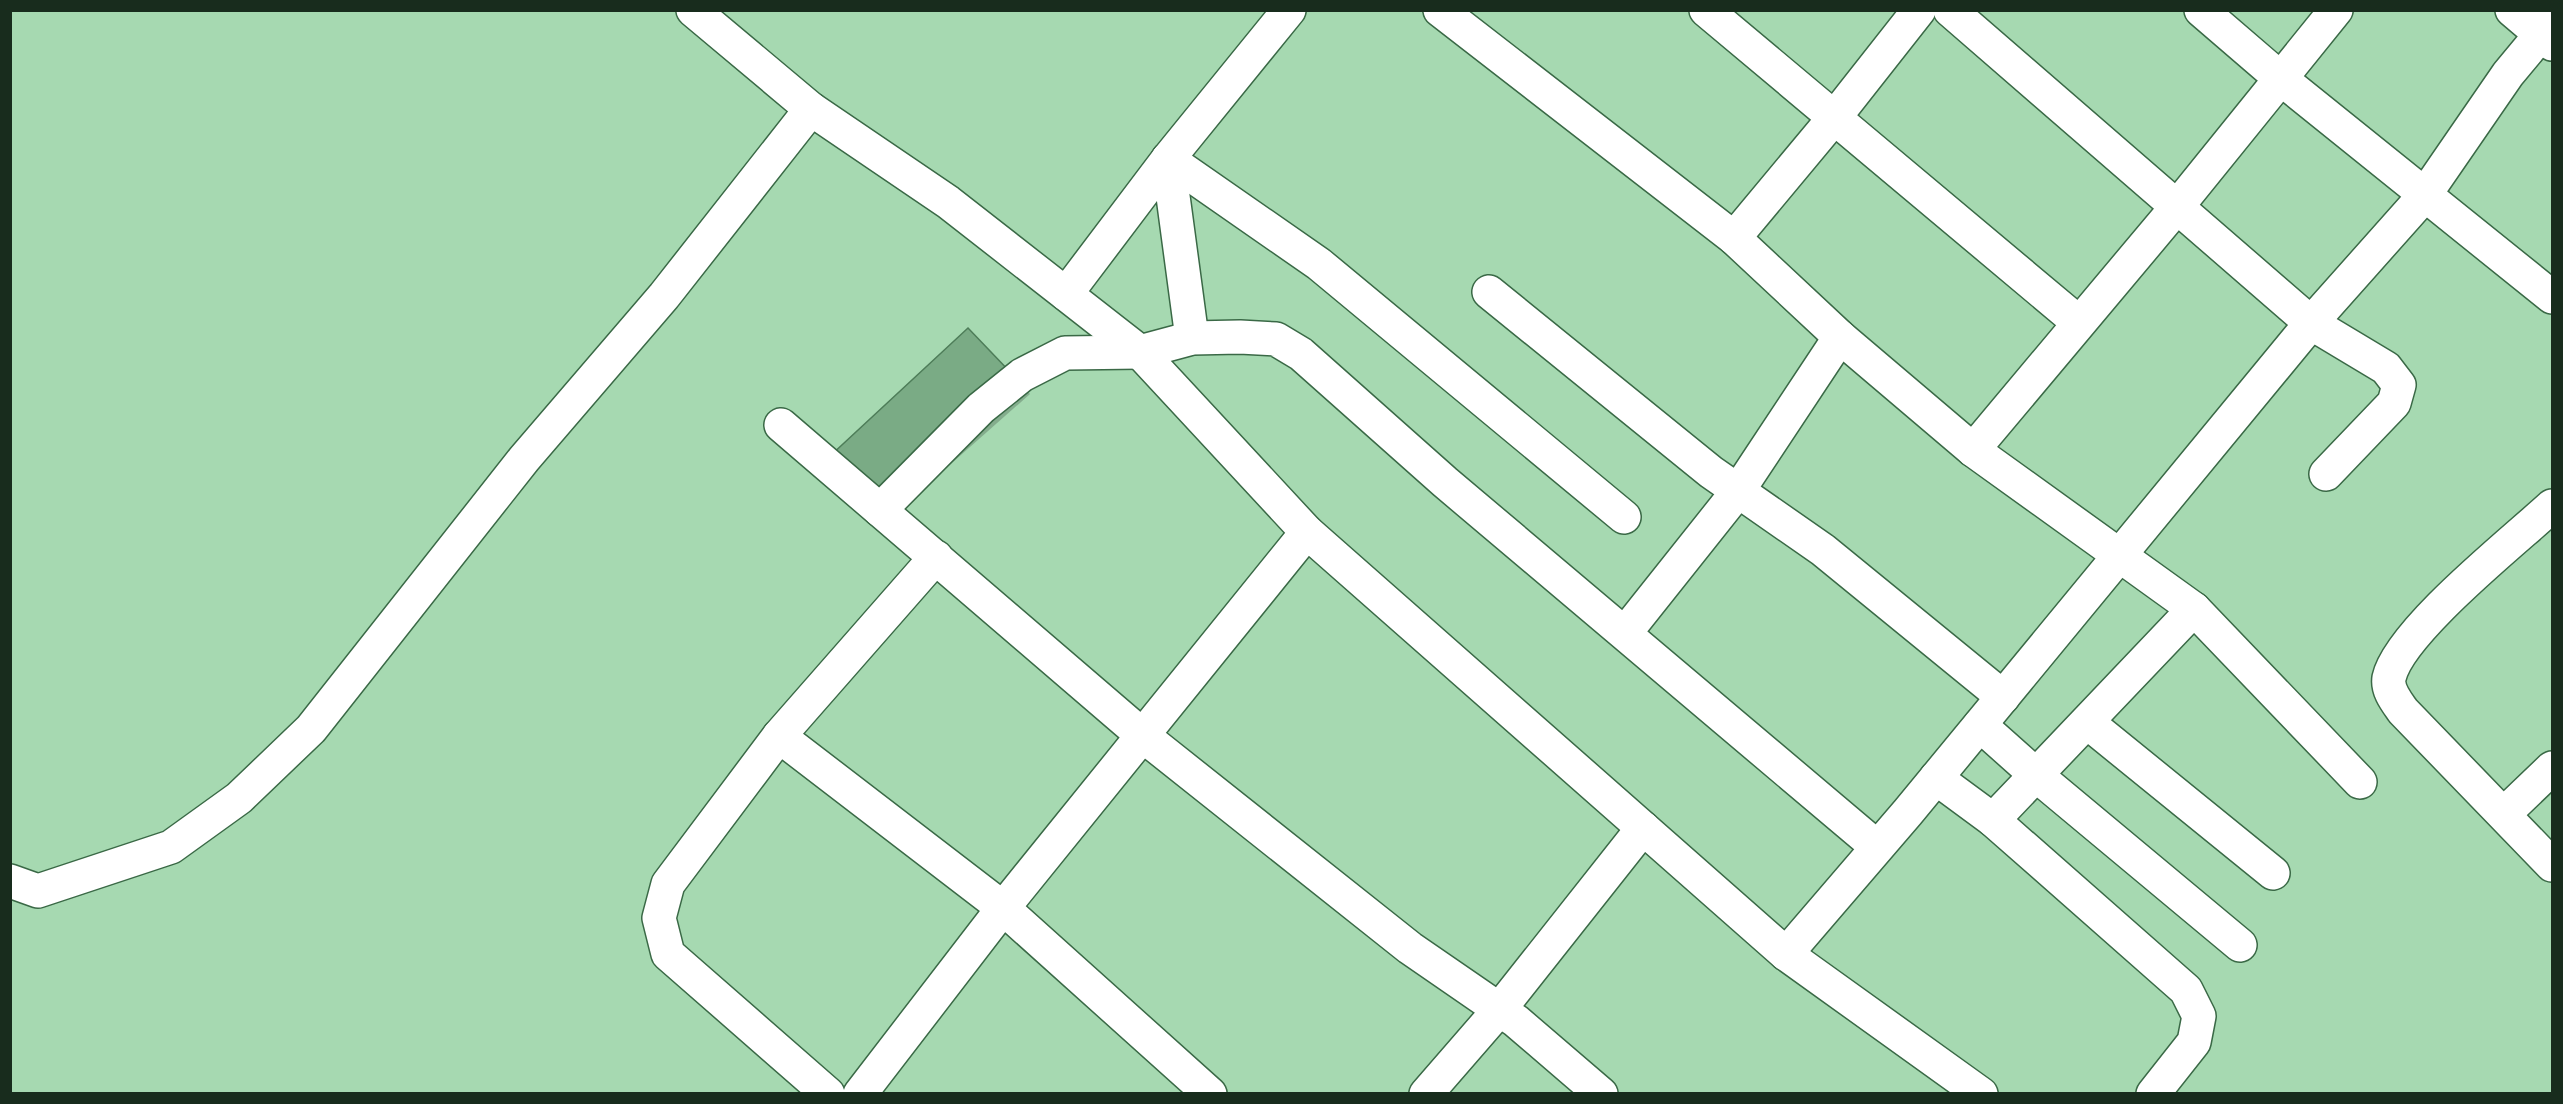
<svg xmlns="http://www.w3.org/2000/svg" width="2563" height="1104" font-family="Lora,serif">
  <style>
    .shadow { fill: #0003 }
    .building { fill: #7aab85; stroke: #4e7d59; stroke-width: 1.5 }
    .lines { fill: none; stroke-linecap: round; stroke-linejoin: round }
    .minor-casing { stroke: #3a6946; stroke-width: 36 }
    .major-casing { stroke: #3a6946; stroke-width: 36 }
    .minor { stroke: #fff; stroke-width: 33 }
    .major { stroke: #fff; stroke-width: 33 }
  </style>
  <rect width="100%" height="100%" fill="#a6d9b1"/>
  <path class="shadow" d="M987,349L1030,394L892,516Z"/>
  <path class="building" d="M968,328L1012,374L872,498L829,457Z"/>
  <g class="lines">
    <g class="minor-casing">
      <g id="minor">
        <path d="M1440,10L1734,238L1840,337L1973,450L2194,609L2360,782"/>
        <path d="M1706,10L2078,322"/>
        <path d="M1950,10L2311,323L2386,368L2399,385L2394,403L2326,474"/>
        <path d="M2201,10L2280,78L2552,297"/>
        <path d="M2512,10L2552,44"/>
        <path d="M1168,159L1319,264L1624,517"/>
        <path d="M1168,159L1192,338"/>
        <path d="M1734,238L1834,118L1919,10"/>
        <path d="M1489,292L1711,472L1823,550L2003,697"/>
        <path d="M1066,294L1168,159L1289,10"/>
        <path d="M781,425L1142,735L1410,948L1516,1021L1601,1094"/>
        <path d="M1973,450L2176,208L2336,10"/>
        <path d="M2552,506C2514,541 2399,632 2389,678C2387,690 2396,701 2403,711L2552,865"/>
        <path d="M880,510L981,408L1022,375L1065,353L1140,352L1192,338L1240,337L1276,339L1301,354L1445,482L1877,847"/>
        <path d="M1625,633L1738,491L1840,337"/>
        <path d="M2087,722L2273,873"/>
        <path d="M1980,725L2036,775L2240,945"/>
        <path d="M779,736L1003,908L1210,1094"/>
        <path d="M1936,778L1993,820L2186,990L2199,1016L2194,1042L2153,1094"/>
        <path d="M2504,814L2552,768"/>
        <path d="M1993,820L2194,609"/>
        <path d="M10,881L38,891L171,847L239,798L311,729L524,459L664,296L811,109"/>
        <path d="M1786,954L1908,812L2311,323L2424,196L2508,74L2552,21"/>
        <path d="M828,1094L668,954L659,918L668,884L779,736L936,557"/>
        <path d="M860,1094L1003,908L1307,532"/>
        <path d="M1426,1094L1499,1010L1643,828"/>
      </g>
    </g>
    <g class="major-casing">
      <path id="major" d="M693,10L811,109L948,202L1140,352L1307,532L1786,954L1981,1094"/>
    </g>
    <use href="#minor" class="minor"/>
    <use href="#major" class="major"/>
  </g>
  <rect width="2563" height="1104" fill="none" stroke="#182c1d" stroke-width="24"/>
</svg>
